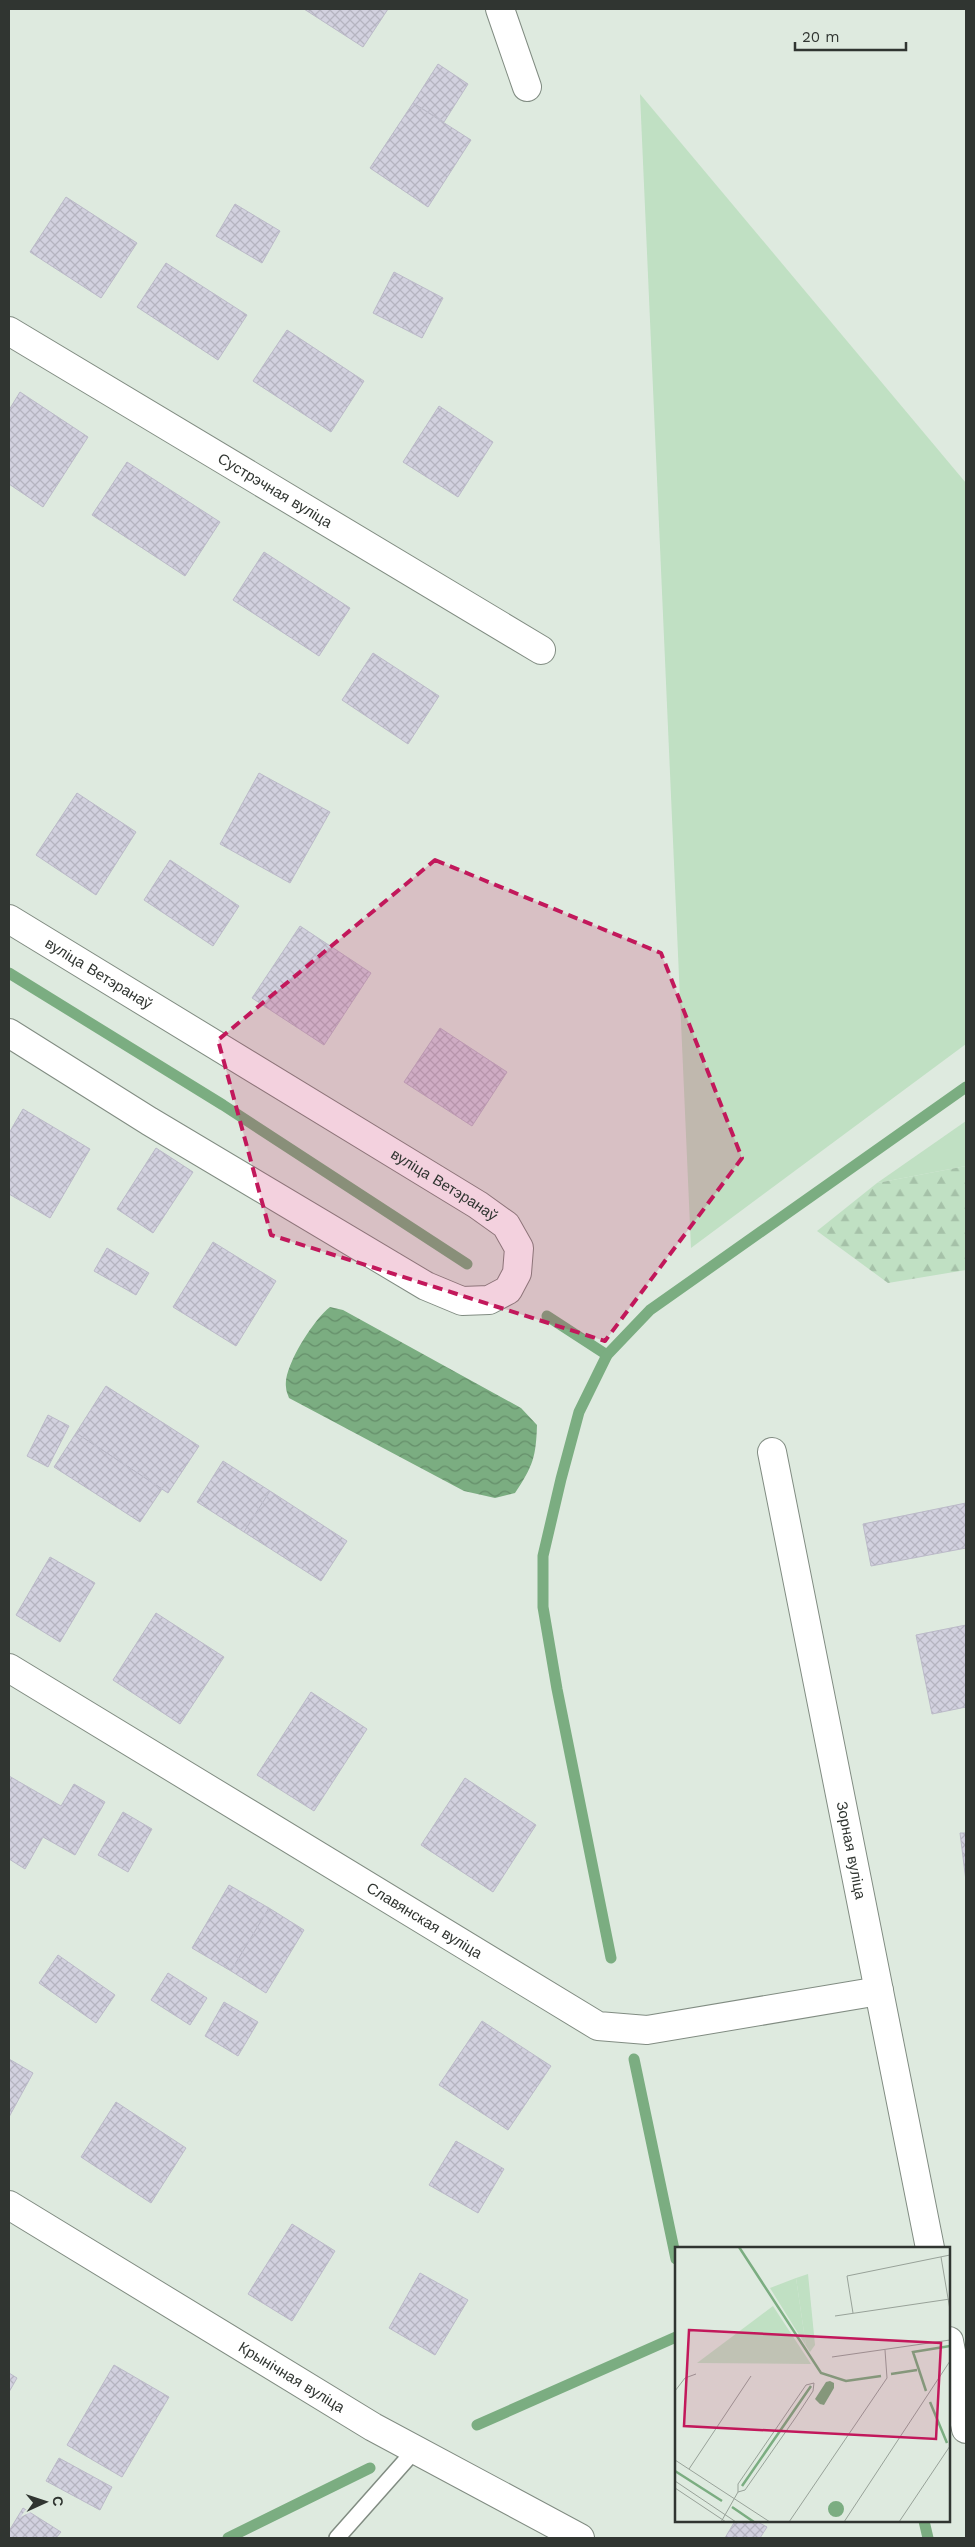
<svg xmlns="http://www.w3.org/2000/svg" width="975" height="2547" font-family="'Work Sans',sans-serif">
  <style>
    .grass { fill: #c0e0c3 }
    .forest { fill: url(#forest-firs) }
    .water { fill: url(#water-waves) }
    .lines { fill: none; stroke-linecap: round; stroke-linejoin: round }
    .stream { stroke: #7bad81; stroke-width: 11 }
    .building { fill: url(#building-cross-hatch); stroke: #bbbac8 }
    .lane-casing { stroke: #818c82; stroke-width: 18 }
    .street-casing { stroke: #818c82; stroke-width: 30 }
    .lane { stroke: #fff; stroke-width: 15 }
    .street { stroke: #fff; stroke-width: 28 }
    .marked { fill: #c2185b; fill-opacity: 0.2; stroke: #c2185b; stroke-width: 4; stroke-dasharray: 10 6; stroke-linejoin: round }
    .labels { text-anchor: middle; stroke-width: 5; stroke-linejoin: round; paint-order: stroke }
    .street-label { font-size: 15px; fill: #303531; stroke: #deeadf }
    .inset-river { fill: none; stroke: #7bad81; stroke-width: 2.5 }
    .inset-road { fill: none; stroke: #98a299; stroke-width: 1 }
    .view { fill: #c2185b; fill-opacity: 0.15; stroke: #c2185b; stroke-width: 2.5 }
    .inset-edge { fill: none; stroke: #303531; stroke-width: 2.5 }
  </style>
  <defs>
    <pattern id="forest-firs" width="22" height="20" patternUnits="userSpaceOnUse" patternTransform="scale(1.25)"><rect width="22" height="20" fill="#c0e0c3"/><path d="M5 1l3.5 6h-7zM16 11l3.5 6h-7z" fill="#a5c1a8"/></pattern>
    <pattern id="water-waves" width="16" height="10" patternUnits="userSpaceOnUse" patternTransform="scale(1.25)"><rect width="16" height="10" fill="#7bad81"/><path d="M0 5q4-4 8 0t8 0" fill="none" stroke="#658e6a"/></pattern>
    <pattern id="building-cross-hatch" width="8" height="8" patternUnits="userSpaceOnUse" patternTransform="scale(1.25)"><rect width="8" height="8" fill="#d2d1df"/><path d="M0 0l8 8M0 8l8-8" fill="none" stroke="#b5b4c0"/></pattern>
  </defs>
  <rect width="100%" height="100%" fill="#deeadf"/>
  <g class="grass">
    <path d="M640,94L966,483V1044L691,1248Z"/>
    <path d="M966,1121V1166L877,1183Z"/>
  </g>
  <path class="forest" d="M966,1166V1270L888,1283L817,1231L877,1183Z"/>
  <path class="water" d="M330,1307L343,1310L521,1408L537,1425C536,1457 533,1466 515,1493L495,1498L464,1491L289,1398C288,1395 286,1391 286,1387C283,1367 314,1319 330,1307Z"/>
  <g class="lines">
    <g class="stream">
      <path d="M9,973L223,1105L467,1264"/>
      <path d="M547,1316L607,1355"/>
      <path d="M611,1958L557,1689L543,1607V1556L561,1479L579,1412L607,1355L650,1310L966,1087"/>
      <path d="M634,2059L676,2259"/>
      <path d="M477,2425L676,2337"/>
      <path d="M924,2521L928,2538"/>
      <path d="M228,2538L370,2468"/>
    </g>
  </g>
  <g class="building">
    <path d="M304,9H388L363,47Z"/>
    <path d="M438,64L468,84L444,122L413,103Z"/>
    <path d="M413,103L471,140L428,207L370,168Z"/>
    <path d="M66,197L137,243L101,298L30,252Z"/>
    <path d="M235,204L280,231L262,263L216,236Z"/>
    <path d="M166,263L247,315L218,360L137,307Z"/>
    <path d="M394,272L443,298L422,338L373,313Z"/>
    <path d="M287,330L364,381L331,432L253,381Z"/>
    <path d="M20,392L88,437L43,507L9,484V410Z"/>
    <path d="M439,406L493,442L458,497L403,462Z"/>
    <path d="M127,462L220,522L185,576L92,515Z"/>
    <path d="M264,552L350,608L319,656L233,600Z"/>
    <path d="M373,653L439,696L408,744L342,700Z"/>
    <path d="M259,773L330,812L290,883L220,844Z"/>
    <path d="M77,793L136,832L96,895L36,855Z"/>
    <path d="M170,860L239,906L213,946L144,900Z"/>
    <path d="M300,926L371,973L324,1045L252,998Z"/>
    <path d="M440,1028L507,1072L472,1126L404,1082Z"/>
    <path d="M23,1109L90,1149L50,1218L9,1194V1133Z"/>
    <path d="M156,1148L193,1172L153,1233L117,1209Z"/>
    <path d="M213,1242L276,1281L236,1346L173,1307Z"/>
    <path d="M107,1248L149,1273L136,1295L94,1271Z"/>
    <path d="M106,1386L199,1446L168,1493L76,1433Z"/>
    <path d="M48,1415L69,1426L48,1467L27,1456Z"/>
    <path d="M76,1433L162,1489L140,1522L54,1467Z"/>
    <path d="M223,1461L270,1491L244,1532L197,1502Z"/>
    <path d="M270,1491L347,1541L321,1581L244,1532Z"/>
    <path d="M966,1503V1548L871,1566L863,1524Z"/>
    <path d="M50,1557L95,1583L60,1642L16,1615Z"/>
    <path d="M156,1613L224,1657L180,1724L113,1680Z"/>
    <path d="M966,1625V1707L932,1714L916,1635Z"/>
    <path d="M311,1692L367,1729L314,1811L257,1775Z"/>
    <path d="M9,1776L61,1806L74,1784L105,1802L75,1855L43,1837L25,1869L9,1859Z"/>
    <path d="M465,1778L536,1825L493,1892L421,1845Z"/>
    <path d="M123,1812L152,1829L128,1872L98,1855Z"/>
    <path d="M960,1833H966V1881Z"/>
    <path d="M229,1885L269,1908L231,1971L192,1948Z"/>
    <path d="M269,1908L304,1930L266,1993L231,1971Z"/>
    <path d="M58,1955L115,1995L96,2023L39,1983Z"/>
    <path d="M168,1973L207,1998L190,2025L151,2000Z"/>
    <path d="M224,2002L258,2022L238,2056L205,2036Z"/>
    <path d="M482,2021L551,2066L508,2130L439,2085Z"/>
    <path d="M9,2059L33,2073L9,2117Z"/>
    <path d="M116,2102L186,2148L151,2203L81,2157Z"/>
    <path d="M456,2141L504,2169L478,2213L429,2185Z"/>
    <path d="M292,2224L335,2251L292,2321L248,2294Z"/>
    <path d="M420,2273L468,2300L435,2355L389,2328Z"/>
    <path d="M114,2365L169,2397L122,2477L67,2445Z"/>
    <path d="M9,2373L17,2378L9,2392Z"/>
    <path d="M59,2458L112,2487L100,2510L46,2481Z"/>
    <path d="M23,2508L61,2532L56,2538H9V2531Z"/>
    <path d="M735,2521H756L767,2527L760,2538H725Z"/>
  </g>
  <g class="lines">
    <g class="lane-casing">
      <path id="lane" d="M337,2538L415,2450"/>
    </g>
    <g class="street-casing">
      <g id="street">
        <path d="M500,9L527,87"/>
        <path id="s1" d="M9,331L541,650"/>
        <path id="s2" d="M9,919L478,1205L506,1225L519,1248L517,1273L508,1290L489,1300L462,1301L426,1286L149,1121L9,1033"/>
        <path id="s3" d="M772,1452L930,2248"/>
        <path id="s4" d="M9,1668L598,2026L647,2030L879,1991"/>
        <path id="s5" d="M9,2205L373,2427L580,2538"/>
        <path d="M949,2341L966,2429"/>
      </g>
    </g>
    <use href="#lane" class="lane"/>
    <use href="#street" class="street"/>
  </g>
  <path class="marked" d="M435,860L661,953L742,1158L605,1341L271,1235L218,1040Z"/>
  <g class="labels">
    <g class="street-label">
      <text dy="5" stroke="none"><textPath href="#s1" startOffset="310">Сустрэчная вуліца</textPath></text>
      <text dy="5" stroke="none"><textPath href="#s2" startOffset="105">вуліца Ветэранаў</textPath></text>
      <text dy="5" stroke="none"><textPath href="#s2" startOffset="510">вуліца Ветэранаў</textPath></text>
      <text dy="5" stroke="none"><textPath href="#s3" startOffset="406">Зорная вуліца</textPath></text>
      <text dy="5" stroke="none"><textPath href="#s4" startOffset="486">Славянская вуліца</textPath></text>
      <text dy="5" stroke="none"><textPath href="#s5" startOffset="331">Крынічная вуліца</textPath></text>
    </g>
  </g>
  <g transform="translate(675 2247)">
    <rect width="275" height="275" fill="#deeadf"/>
    <path d="M121,31L131,99L95,41ZM98,59L136,117L22,116Z" fill="#c0e0c3"/>
    <path d="M133,27L140,98L135,105L131,99L121,31Z" fill="#c0e0c3"/>
    <path d="M155,134L159,136V141L149,158L145,157L140,152L151,135ZM153 262a8 8 0 1 1 16 0a8 8 0 1 1-16 0Z" fill="#7bad81"/>
    <path class="inset-river" d="M64,0L146,126L171,134L206,129M216,127L242,123M251,144L238,105L275,99M255,155L272,196M0,224L47,254M67,239L136,139M57,260L79,275"/>
    <path class="inset-road" d="M266,10L275,63M178,66L172,29L275,8M160,69L275,52M157,110L275,93M0,144L10,131L21,127M0,213L95,275M14,222L76,129M0,234L61,275M0,241L51,275M46,275L63,245V237L131,138L139,136L138,144L121,170L70,243L63,245M114,275L212,131L210,103M169,275L275,114M224,275L275,199"/>
    <path class="view" d="M14,83L266,96L261,192L9,179Z"/>
    <rect width="275" height="275" class="inset-edge"/>
  </g>
  <rect width="975" height="2547" fill="none" stroke="#303531" stroke-width="20"/>
  <g transform="translate(45 2502) rotate(87)" stroke="#deeadf" stroke-width="4" paint-order="stroke">
  <path d="M0-4L9 19L0 12L-9 19Z" fill="#303531"/>
  <text y="-8" font-size="14" font-weight="bold" text-anchor="middle" fill="#303531">С</text>
  </g>
  <path d="M795 42v8h111v-8" fill="none" stroke="#303531" stroke-width="2.5"/>
  <text x="802" y="42" font-size="15" fill="#303531" stroke="#deeadf" stroke-width="4" paint-order="stroke">20 m</text>
</svg>
